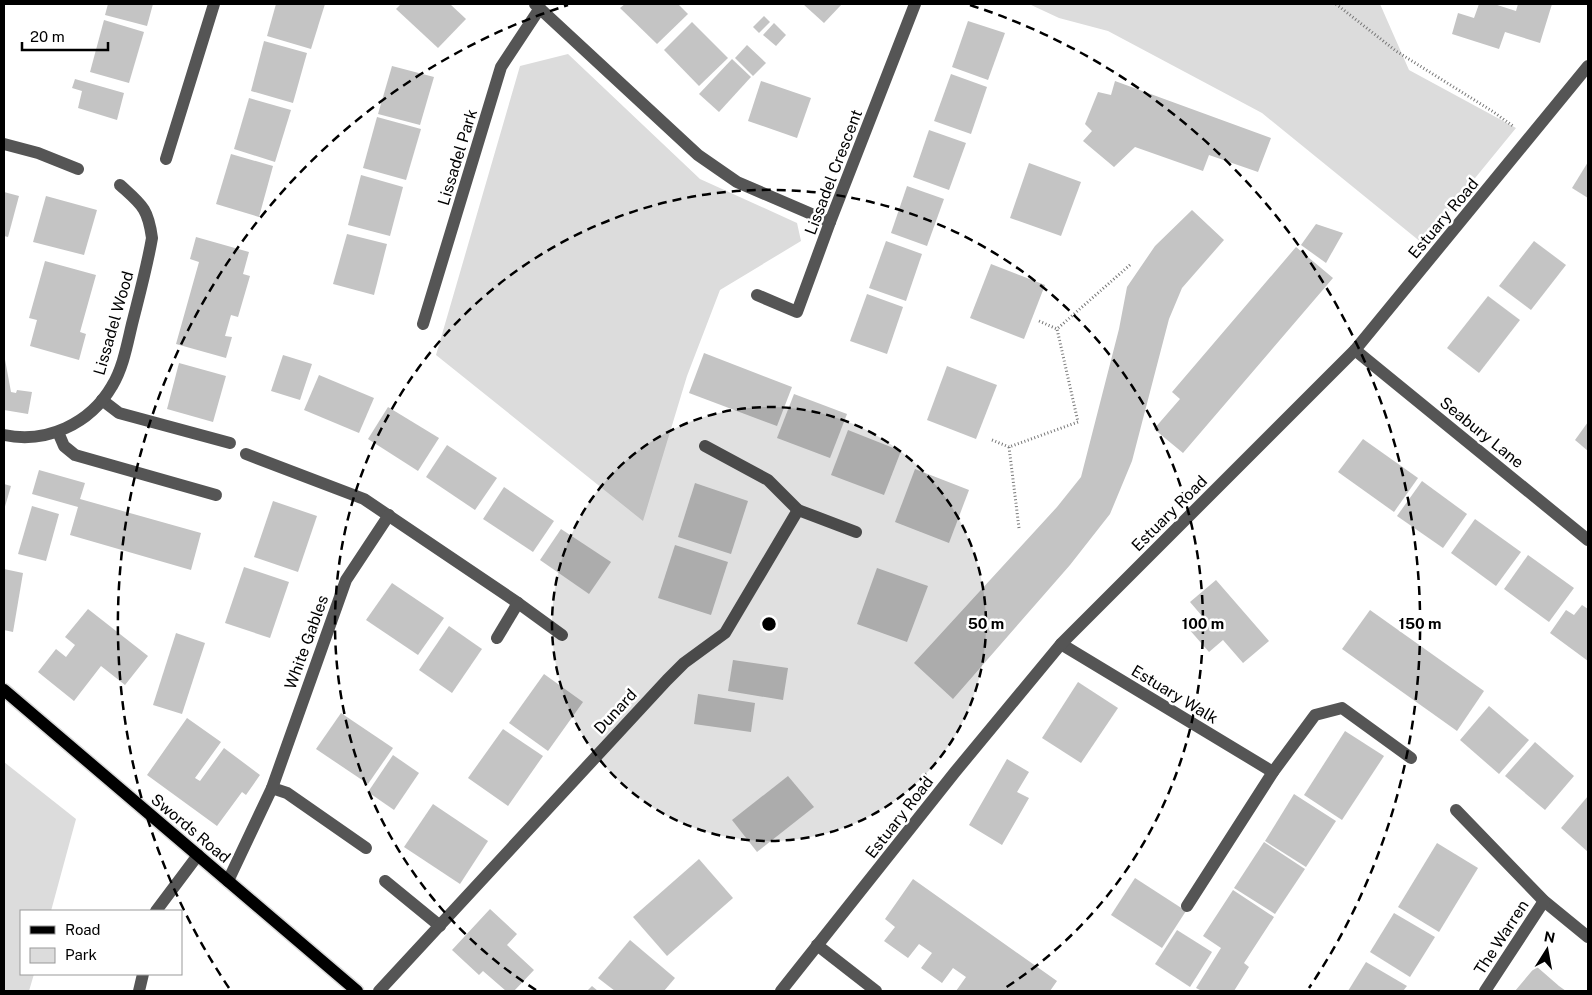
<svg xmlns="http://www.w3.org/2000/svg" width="1592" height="995" font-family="'Public Sans',sans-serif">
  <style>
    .green { fill: #dcdcdc }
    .building { fill: #c4c4c4 }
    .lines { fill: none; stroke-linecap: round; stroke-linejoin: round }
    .major-casing { stroke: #dbdbdb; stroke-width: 15 }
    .path { stroke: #777; stroke-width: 3; stroke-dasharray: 1 2.5; stroke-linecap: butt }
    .minor { stroke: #555; stroke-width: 12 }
    .major { stroke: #000; stroke-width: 12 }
    .ring { fill: none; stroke: #000; stroke-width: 2.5; stroke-dasharray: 9 6 }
    .labels { text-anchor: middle; stroke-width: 5; stroke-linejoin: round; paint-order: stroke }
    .street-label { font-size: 16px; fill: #000; stroke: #fff }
    .centre { fill: #000; stroke: #fff; stroke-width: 2.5 }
    .ring-label { font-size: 15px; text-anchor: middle; font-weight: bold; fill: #000; stroke: #fff; stroke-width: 5; stroke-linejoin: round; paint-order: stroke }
  </style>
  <rect width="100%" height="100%" fill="#fff"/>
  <g class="green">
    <path d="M1029,4H1380L1409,70L1516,128L1422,243L1262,113L1108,31L1059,18Z"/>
    <path d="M568,54L700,179L797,223L801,241L720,290L687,376L643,521L436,355L520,66Z"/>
    <path d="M4,762L76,819L51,911H21V974H34L29,991H4Z"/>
  </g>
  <g class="building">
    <path d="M108,4H153L147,26L105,15Z"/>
    <path d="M276,4H325L311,49L267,36Z"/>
    <path d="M401,4H450L466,19L438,48L396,9Z"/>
    <path d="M625,4H678L688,14L657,44L620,8Z"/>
    <path d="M803,4H842L824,23Z"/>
    <path d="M1479,4H1494L1516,11L1518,4H1552L1540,43L1505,32L1499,49L1452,34L1458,13L1474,18Z"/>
    <path d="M764,16L770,22L759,33L753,27Z"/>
    <path d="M104,20L144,32L129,83L90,72Z"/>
    <path d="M968,21L1005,33L988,80L952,67Z"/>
    <path d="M692,22L728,58L699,86L664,50Z"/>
    <path d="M774,23L786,35L776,46L763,35Z"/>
    <path d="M264,41L307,53L293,103L251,91Z"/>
    <path d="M747,45L766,63L753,76L735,58Z"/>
    <path d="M732,59L751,77L719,112L699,94Z"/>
    <path d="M392,66L434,77L420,125L378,114Z"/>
    <path d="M951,74L987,87L971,134L934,121Z"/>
    <path d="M75,79L124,93L117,120L78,108L82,91L72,88Z"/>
    <path d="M761,81L811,98L797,138L748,121Z"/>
    <path d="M1115,81L1271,138L1258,172L1209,155L1203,171L1135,147L1114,167L1083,141L1092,131L1085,124L1098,92L1111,95Z"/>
    <path d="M249,98L291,110L275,162L234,149Z"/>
    <path d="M377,117L421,129L406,180L363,168Z"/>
    <path d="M929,130L966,143L949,190L913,177Z"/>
    <path d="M231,154L273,166L259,217L216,204Z"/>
    <path d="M1588,162V198L1572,188Z"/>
    <path d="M1029,163L1081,182L1061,236L1010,218Z"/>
    <path d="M361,175L403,187L390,236L348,225Z"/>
    <path d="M907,186L944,199L927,246L891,233Z"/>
    <path d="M4,192L19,196L8,237L4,236Z"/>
    <path d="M46,196L97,210L84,255L33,242Z"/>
    <path d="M1192,210L1224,240L1182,288L1169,319L1132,461L1110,514L1070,565L953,699L914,663L1057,507L1081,477L1119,329L1127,287L1155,246Z"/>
    <path d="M1316,224L1343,233L1326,263L1301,245Z"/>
    <path d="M347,234L387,244L374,295L333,284Z"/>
    <path d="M196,237L249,252L243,274L250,276L238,317L231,315L225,336L232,337L226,358L176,344L199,262L190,259Z"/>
    <path d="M886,241L922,254L906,301L869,288Z"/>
    <path d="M1534,241L1566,265L1531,310L1499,286Z"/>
    <path d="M1296,247L1333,278L1183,453L1154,429L1180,399L1172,392Z"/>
    <path d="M45,261L96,275L80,332L86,334L79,360L30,346L37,320L29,318Z"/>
    <path d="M991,264L1045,285L1024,339L970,318Z"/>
    <path d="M867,294L903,307L887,354L850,341Z"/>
    <path d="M1488,296L1520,320L1479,373L1447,348Z"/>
    <path d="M704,353L792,387L777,426L689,393Z"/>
    <path d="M4,354L11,392L16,393L17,390L32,392L28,414L4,410Z"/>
    <path d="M283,355L312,364L300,400L271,391Z"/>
    <path d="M179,363L226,376L213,422L167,409Z"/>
    <path d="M947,366L997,385L976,439L927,420Z"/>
    <path d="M319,375L374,398L359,433L304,410Z"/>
    <path d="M794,394L847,414L830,458L777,438Z"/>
    <path d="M388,407L439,438L418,471L368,439Z"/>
    <path d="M1588,422V451L1575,440Z"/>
    <path d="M848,430L901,451L884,495L831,475Z"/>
    <path d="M1363,439L1418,478L1394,512L1338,472Z"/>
    <path d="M447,445L497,478L475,510L426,477Z"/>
    <path d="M915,469L969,490L949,543L895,522Z"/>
    <path d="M39,470L85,483L80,499L201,533L191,570L70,535L78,507L32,494Z"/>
    <path d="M1422,481L1467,514L1443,548L1397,516Z"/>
    <path d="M695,483L748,501L731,554L678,537Z"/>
    <path d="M4,484L11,486L4,510Z"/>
    <path d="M504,487L554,521L533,552L483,519Z"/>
    <path d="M273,501L317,516L298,572L254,557Z"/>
    <path d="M32,506L59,514L46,561L18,554Z"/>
    <path d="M1475,519L1521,552L1496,586L1451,553Z"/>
    <path d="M561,529L611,562L589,594L540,560Z"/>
    <path d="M675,545L728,562L711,615L658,598Z"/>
    <path d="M1528,555L1574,588L1549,622L1504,589Z"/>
    <path d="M244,567L289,582L270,638L225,623Z"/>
    <path d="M877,568L928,586L907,642L857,624Z"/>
    <path d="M4,569L23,573L13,632L4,630Z"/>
    <path d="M1216,580L1269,641L1243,663L1223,640L1209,652L1188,628L1202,616L1190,602Z"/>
    <path d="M392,583L444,618L418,655L366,620Z"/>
    <path d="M1582,605L1588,609V661L1550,633L1566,610L1574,615Z"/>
    <path d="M88,609L148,656L125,685L101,666L74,701L38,672L56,649L66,657L75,645L65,637Z"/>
    <path d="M1370,610L1484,691L1457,731L1342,649Z"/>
    <path d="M449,626L482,649L452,693L419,670Z"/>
    <path d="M176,633L205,643L182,714L153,705Z"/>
    <path d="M733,660L788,668L783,700L728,691Z"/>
    <path d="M544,674L583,702L548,751L509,723Z"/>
    <path d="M1078,682L1118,708L1081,763L1042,738Z"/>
    <path d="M698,694L755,703L751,732L694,724Z"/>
    <path d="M1489,706L1529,740L1499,774L1460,740Z"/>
    <path d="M341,713L393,748L368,784L316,749Z"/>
    <path d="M187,718L221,742L195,778L200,781L224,748L260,775L246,795L242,792L217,826L147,775Z"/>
    <path d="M503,729L543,756L508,806L468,778Z"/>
    <path d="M1345,731L1384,756L1342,820L1304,795Z"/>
    <path d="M1535,742L1574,776L1545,810L1505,776Z"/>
    <path d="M393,755L419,773L394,810L368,792Z"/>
    <path d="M1007,759L1029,772L1017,792L1029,798L1002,845L969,825Z"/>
    <path d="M788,776L814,807L757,852L732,820Z"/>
    <path d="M1294,794L1336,821L1306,867L1265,841Z"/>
    <path d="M1588,796V852L1561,828Z"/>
    <path d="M433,804L488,841L460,884L404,847Z"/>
    <path d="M1264,842L1305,869L1275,914L1234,888Z"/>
    <path d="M1437,843L1478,868L1439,932L1398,907Z"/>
    <path d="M699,859L733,898L667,956L633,917Z"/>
    <path d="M1135,878L1186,911L1162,948L1111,915Z"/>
    <path d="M913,879L1057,981L1050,991H956L966,977L953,968L942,983L921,968L932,953L919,944L908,958L884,941L895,927L885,919Z"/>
    <path d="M1233,890L1274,917L1244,963L1249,967L1234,991H1202L1196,988L1221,948L1203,936Z"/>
    <path d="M490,909L517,934L507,945L534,970L514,991H506L483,971L479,975L452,950Z"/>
    <path d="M1394,913L1435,937L1410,977L1370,952Z"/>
    <path d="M1177,930L1212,952L1190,987L1155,964Z"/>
    <path d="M630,940L675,978L664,991H615L598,978Z"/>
    <path d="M1366,962L1407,986L1403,991H1348Z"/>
    <path d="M1536,966L1559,986L1566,991H1515Z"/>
    <path d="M592,986L598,991H587Z"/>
  </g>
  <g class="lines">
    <g class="major-casing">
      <path id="major" d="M4,690L357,991"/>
    </g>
    <g class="path">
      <path d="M1336,4L1396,51L1492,111L1513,126"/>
      <path d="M1039,321L1057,329"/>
      <path d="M992,440L1009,447"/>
      <path d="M1019,528L1009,447L1078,422L1057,329L1131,264"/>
    </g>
    <g class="minor">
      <path d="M535,4L698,155L737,182L830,222"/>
      <path d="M4,144L38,153L78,169"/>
      <path d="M166,159L214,4"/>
      <path d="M757,295L797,312L830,222L915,4"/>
      <path d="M423,324L501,67L540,8"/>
      <path d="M1355,350L1588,540"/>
      <path d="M102,400L119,413L230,443"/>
      <path d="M58,432L64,446L75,455L216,495"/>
      <path d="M4,435C46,444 90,424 112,386C123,368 127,345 132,324C139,296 147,267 152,238C148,208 142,205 120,185"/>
      <path d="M705,446L768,480L798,510L856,532"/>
      <path d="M246,454L364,499L518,603L562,635"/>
      <path d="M497,638L518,603"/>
      <path d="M1061,644L1273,772"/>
      <path d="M272,788L287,793L366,848"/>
      <path d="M1456,810L1544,901L1588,937"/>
      <path d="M228,881L272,788L346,580L389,515"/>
      <path d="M385,881L440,926"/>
      <path d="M1187,906L1273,772L1315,715L1342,708L1411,758"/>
      <path d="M156,911L198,855"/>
      <path d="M817,945L876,991"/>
      <path d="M139,991L143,974"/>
      <path d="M379,991L667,680L684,663L725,633L798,510"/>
      <path d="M781,991L955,772L1061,644L1355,350L1588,66"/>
      <path d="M1485,991L1544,901"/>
    </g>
    <use href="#major" class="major"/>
  </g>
  <circle cx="769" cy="624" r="217" fill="#000" fill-opacity=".12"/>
  <g class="ring">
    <circle cx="769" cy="624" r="217"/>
    <path d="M536 990A434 434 0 1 1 1002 990"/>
    <path d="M229 988A651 651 0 0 1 568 5M970 5A651 651 0 0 1 1309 988"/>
  </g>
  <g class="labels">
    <g class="street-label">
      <text transform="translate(457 157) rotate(-73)" y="6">Lissadel Park</text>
      <text transform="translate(833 172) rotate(-69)" y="6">Lissadel Crescent</text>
      <text transform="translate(1443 218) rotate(-50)" y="6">Estuary Road</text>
      <text transform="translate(113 323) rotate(-74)" y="6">Lissadel Wood</text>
      <text transform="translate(1482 432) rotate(39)" y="6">Seabury Lane</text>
      <text transform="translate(1169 513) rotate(-45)" y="6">Estuary Road</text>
      <text transform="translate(306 642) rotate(-70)" y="6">White Gables</text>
      <text transform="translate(1175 694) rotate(31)" y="6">Estuary Walk</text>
      <text transform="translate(615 711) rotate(-47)" y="6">Dunard</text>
      <text transform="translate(899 817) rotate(-52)" y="6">Estuary Road</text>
      <text transform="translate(191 828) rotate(40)" y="6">Swords Road</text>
      <text transform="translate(1501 937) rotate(-57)" y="6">The Warren</text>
    </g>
  </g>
  <circle cx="769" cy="624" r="8" class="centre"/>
  <g class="ring-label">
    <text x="986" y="629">50 m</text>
    <text x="1203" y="629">100 m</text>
    <text x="1420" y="629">150 m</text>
  </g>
  <rect width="1592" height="995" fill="none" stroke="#000000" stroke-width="10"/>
  <rect x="20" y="910" width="162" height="65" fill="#ffffff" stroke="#999999"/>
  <rect x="30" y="926" width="25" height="8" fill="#000000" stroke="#999999"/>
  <text x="65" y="935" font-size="15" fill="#000000">Road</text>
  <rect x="30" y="948" width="25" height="15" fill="#dcdcdc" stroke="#999999"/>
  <text x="65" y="960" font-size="15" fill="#000000">Park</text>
  <g transform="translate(1547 950) rotate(11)" stroke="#ffffff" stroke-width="4" paint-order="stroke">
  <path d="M0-4L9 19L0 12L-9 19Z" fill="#000000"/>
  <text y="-8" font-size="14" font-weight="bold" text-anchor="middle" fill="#000000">N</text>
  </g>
  <path d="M22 42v8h86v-8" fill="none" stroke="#000000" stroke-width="2.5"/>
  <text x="30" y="42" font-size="15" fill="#000000" stroke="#ffffff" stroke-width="4" paint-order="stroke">20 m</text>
</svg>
